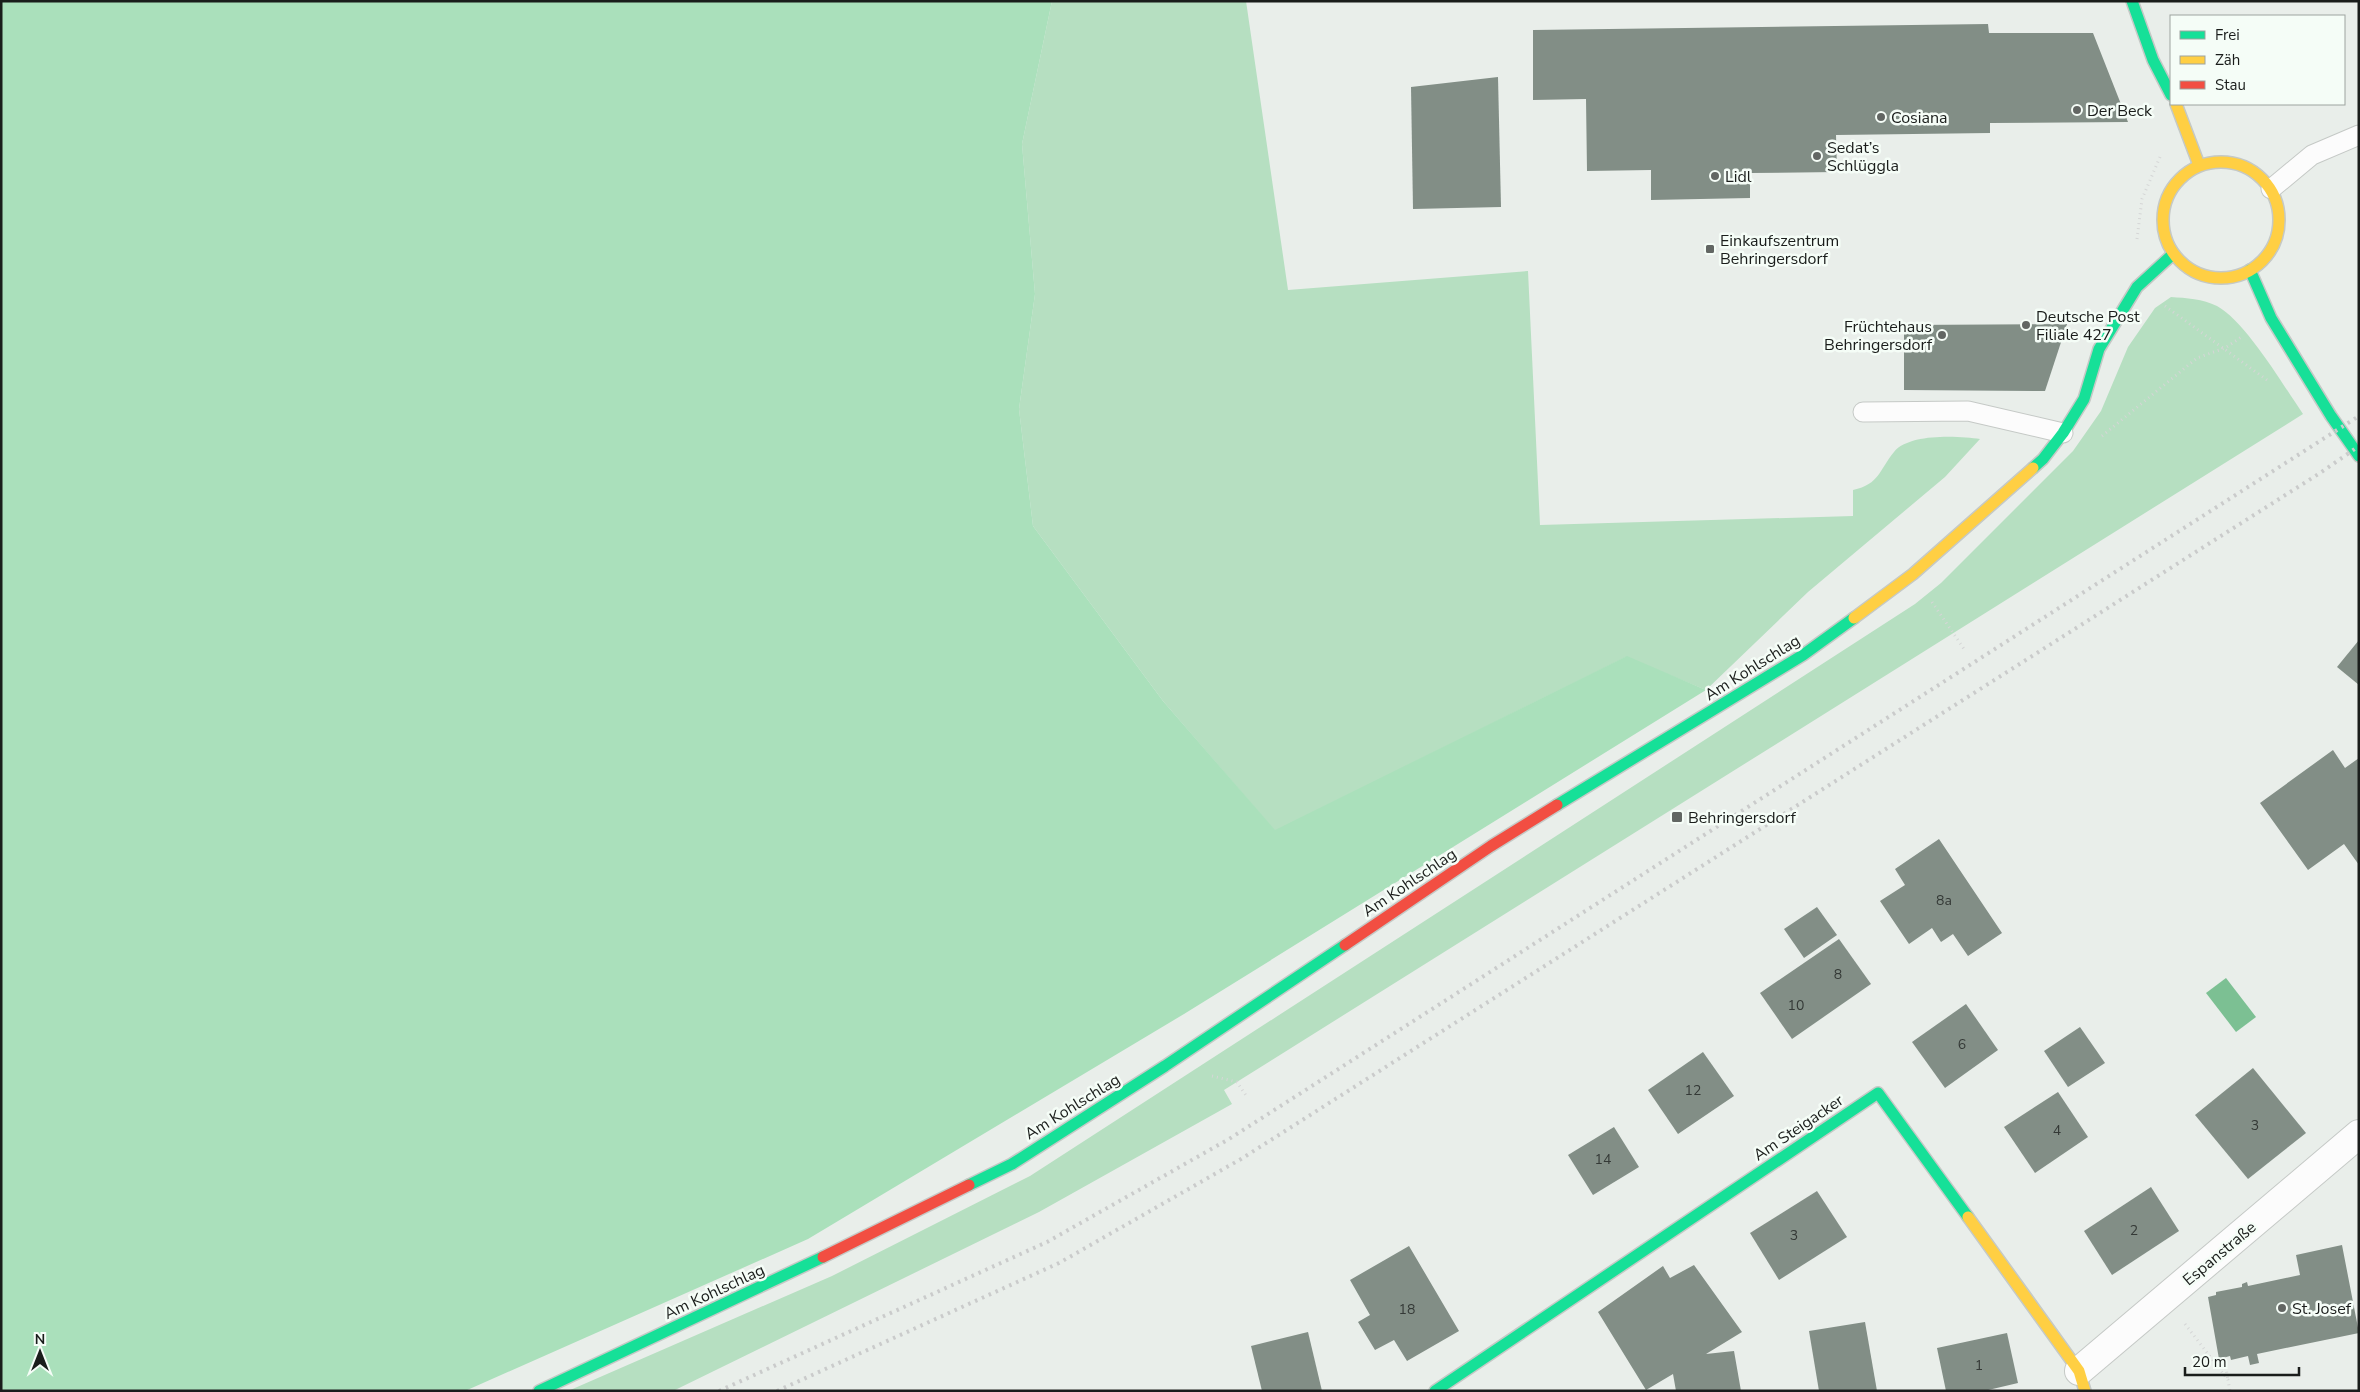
<svg xmlns="http://www.w3.org/2000/svg" width="2360" height="1392" font-family="'Nunito Sans',sans-serif">
  <style>
    .green { fill: #b6dfc1 }
    .forest { fill: #aae0bb }
    .water { fill: #7cc093 }
    .building { fill: #828e86 }
    .lines { fill: none; stroke-linecap: round; stroke-linejoin: round }
    .lane-casing { stroke: #c5c9c6; stroke-width: 21 }
    .street-casing { stroke: #c5c9c6; stroke-width: 30 }
    .fast-casing { stroke: #c5c9c6; stroke-width: 14 }
    .slow-casing { stroke: #c5c9c6; stroke-width: 14 }
    .jam-casing { stroke: #c5c9c6; stroke-width: 14 }
    .path { stroke: #d5d6d6; stroke-width: 3; stroke-dasharray: 1 4; stroke-linecap: butt }
    .lane { stroke: #fcfcfc; stroke-width: 19 }
    .street { stroke: #fcfcfc; stroke-width: 28 }
    .fast { stroke: #16e098; stroke-width: 11 }
    .slow { stroke: #ffcf43; stroke-width: 11 }
    .jam { stroke: #f24e42; stroke-width: 11 }
    .rail { stroke: #cacbcb; stroke-width: 4; stroke-dasharray: 2.5 5; stroke-linecap: butt }
    .poi-dot { fill: #626663; stroke: #f5fdf7; stroke-width: 2 }
    .labels { text-anchor: middle; stroke-width: 5; stroke-linejoin: round; paint-order: stroke }
    .number-label { font-size: 14px; fill: #343936 }
    .poi-label { font-size: 16px; fill: #1a1d1b; stroke: #f5fdf7; text-anchor: start }
    .street-label { font-size: 16px; fill: #1a1d1b; stroke: #f5fdf7 }
  </style>
  <rect width="100%" height="100%" fill="#e9eeea"/>
  <g class="green">
    <path d="M1052,1H1246L1288,290L1528,271L1540,525L1853,516V490C1880,484 1879,470 1894,452C1909,433 1959,436 1980,439L1945,477L1808,592L1706,690L1626,657L1275,831L1163,701L1033,526L1019,409L1035,294L1022,144Z"/>
    <path d="M2171,297C2186,298 2203,299 2217,306C2246,322 2283,385 2303,414L1224,1090L1232,1104L1039,1212L673,1391H568L832,1276L1030,1176L1915,604L1941,583L2073,451L2101,411L2128,347L2155,308Z"/>
  </g>
  <path class="forest" d="M1,1H1052L1022,144L1035,294L1019,409L1033,526L1163,701L1275,830L1627,656L1706,690L1184,1014L808,1239L465,1391H1Z"/>
  <path class="water" d="M2226,978L2256,1017L2236,1032L2206,993Z"/>
  <g class="building">
    <path d="M1988,24L1989,33H2093L2128,122L1990,123V133L1836,135L1837,172L1750,173V198L1651,200V170L1587,171L1586,99L1533,100V30Z"/>
    <path d="M1498,77L1501,207L1413,209L1411,87Z"/>
    <path d="M2067,324L2045,391L1904,390V325Z"/>
    <path d="M2359,640V685L2337,667Z"/>
    <path d="M2333,750L2345,768L2359,758V865L2344,844L2308,870L2260,803Z"/>
    <path d="M1939,839L2002,933L1968,956L1953,934L1941,942L1932,928L1909,944L1880,901L1905,885L1895,869Z"/>
    <path d="M1817,907L1837,935L1804,958L1784,929Z"/>
    <path d="M1839,939L1871,984L1792,1039L1760,993Z"/>
    <path d="M1966,1004L1998,1050L1945,1088L1912,1042Z"/>
    <path d="M2080,1027L2105,1063L2068,1087L2044,1051Z"/>
    <path d="M1703,1052L1734,1096L1678,1134L1648,1090Z"/>
    <path d="M2253,1068L2306,1133L2248,1179L2195,1115Z"/>
    <path d="M2058,1092L2088,1137L2035,1173L2004,1127Z"/>
    <path d="M1614,1127L1639,1167L1593,1195L1568,1155Z"/>
    <path d="M2151,1187L2179,1231L2112,1275L2084,1231Z"/>
    <path d="M1817,1191L1847,1237L1779,1280L1750,1233Z"/>
    <path d="M2342,1245L2359,1333L2257,1354L2259,1363L2250,1365L2248,1356L2231,1360L2230,1356L2219,1359L2208,1297L2216,1295V1292L2242,1287V1284L2247,1282L2248,1286L2300,1275L2296,1255Z"/>
    <path d="M1409,1246L1459,1331L1407,1361L1394,1340L1375,1350L1358,1322L1370,1315L1350,1280Z"/>
    <path d="M1694,1265L1742,1332L1706,1354L1734,1351L1741,1391H1676L1673,1374L1646,1390L1598,1312L1663,1266L1670,1278Z"/>
    <path d="M1865,1322L1877,1391H1819L1809,1331Z"/>
    <path d="M1308,1332L1322,1391H1262L1251,1346Z"/>
    <path d="M2007,1333L2018,1383L1984,1391H1946L1937,1348Z"/>
  </g>
  <g class="lines">
    <g class="lane-casing">
      <g id="lane">
        <path d="M2271,189L2312,155L2359,135"/>
        <path d="M1863,412L1968,411L2063,433"/>
      </g>
    </g>
    <g class="street-casing">
      <path id="street" d="M2079,1371L2359,1134"/>
    </g>
    <g class="fast-casing">
      <g id="fast">
        <path d="M2132,1L2153,60L2171,95"/>
        <path d="M2250,270L2271,318L2331,416L2359,456"/>
        <path d="M2033,468L2043,459L2063,433L2084,399L2099,349L2137,287L2173,254"/>
        <path d="M1557,805L1803,655L1854,618"/>
        <path d="M969,1185L1012,1164L1165,1066L1345,945"/>
        <path d="M539,1391L823,1257"/>
        <path d="M1435,1391L1878,1093L1968,1217"/>
      </g>
    </g>
    <g class="slow-casing">
      <g id="slow">
        <path d="M2176,104L2199,165"/>
        <circle cx="2221" cy="220" r="58"/>
        <path d="M1854,618L1913,574L2033,468"/>
        <path d="M1968,1217L2079,1371L2085,1391"/>
      </g>
    </g>
    <g class="jam-casing">
      <g id="jam">
        <path d="M1345,945L1491,846L1557,805"/>
        <path d="M823,1257L969,1185"/>
      </g>
    </g>
    <g class="path">
      <path d="M2137,239L2142,199L2160,157"/>
      <path d="M2165,306L2267,380"/>
      <path d="M2102,436L2197,358L2225,348L2243,336"/>
      <path d="M1932,602L1964,649"/>
      <path d="M1212,1076L1237,1082L1247,1097"/>
      <path d="M2185,1324L2228,1380L2230,1391"/>
      <path d="M2224,1357L2228,1380"/>
    </g>
    <use href="#lane" class="lane"/>
    <use href="#street" class="street"/>
    <use href="#fast" class="fast"/>
    <use href="#slow" class="slow"/>
    <use href="#jam" class="jam"/>
    <g class="rail">
      <path d="M719,1391L1047,1242L1229,1139L2359,416"/>
      <path d="M777,1391L1059,1263L1241,1159L2320,473L2359,446"/>
    </g>
  </g>
  <g class="poi-dot">
    <circle cx="2077" cy="110" r="5"/>
    <circle cx="1881" cy="117" r="5"/>
    <circle cx="1817" cy="156" r="5"/>
    <circle cx="1715" cy="176" r="5"/>
    <rect x="1705" y="244" width="10" height="10" rx="2.5"/>
    <circle cx="2026" cy="325" r="5"/>
    <circle cx="1942" cy="335" r="5"/>
    <rect x="1671" y="811" width="12" height="12" rx="2.5"/>
    <circle cx="2282" cy="1308" r="5"/>
  </g>
  <g class="labels">
    <g class="number-label">
      <text x="1944" y="905">8a</text>
      <text x="1838" y="979">8</text>
      <text x="1796" y="1010">10</text>
      <text x="1962" y="1049">6</text>
      <text x="1693" y="1095">12</text>
      <text x="2255" y="1130">3</text>
      <text x="2057" y="1135">4</text>
      <text x="1603" y="1164">14</text>
      <text x="2134" y="1235">2</text>
      <text x="1794" y="1240">3</text>
      <text x="1407" y="1314">18</text>
      <text x="1979" y="1370">1</text>
    </g>
    <g class="poi-label">
      <text x="2087" y="116">Der Beck</text>
      <text x="1891" y="123">Cosiana</text>
      <text x="1827" y="153">Sedat’s<tspan x="1827" dy="18">Schlüggla</tspan></text>
      <text x="1725" y="182">Lidl</text>
      <text x="1720" y="246">Einkaufszentrum<tspan x="1720" dy="18">Behringersdorf</tspan></text>
      <text x="2036" y="322">Deutsche Post<tspan x="2036" dy="18">Filiale 427</tspan></text>
      <text x="1932" y="332" text-anchor="end">Früchtehaus<tspan x="1932" dy="18">Behringersdorf</tspan></text>
      <text x="1688" y="823">Behringersdorf</text>
      <text x="2292" y="1314">St. Josef</text>
    </g>
    <g class="street-label">
      <text transform="translate(1752 667) rotate(-32)" y="6">Am Kohlschlag</text>
      <text transform="translate(1409 882) rotate(-34)" y="6">Am Kohlschlag</text>
      <text transform="translate(1072 1106) rotate(-32)" y="6">Am Kohlschlag</text>
      <text transform="translate(1798 1127) rotate(-34)" y="6">Am Steigacker</text>
      <text transform="translate(2219 1253) rotate(-40)" y="6">Espanstraße</text>
      <text transform="translate(714 1291) rotate(-25)" y="6">Am Kohlschlag</text>
    </g>
  </g>
  <rect width="2360" height="1392" fill="none" stroke="#1a1d1b" stroke-width="5"/>
  <rect x="2170" y="15" width="175" height="90" fill="#f5fdf7" stroke="#9da39f"/>
  <rect x="2180" y="31" width="25" height="8" fill="#16e098" stroke="#9da39f"/>
  <text x="2215" y="40" font-size="15" fill="#1a1d1b">Frei</text>
  <rect x="2180" y="56" width="25" height="8" fill="#ffcf43" stroke="#9da39f"/>
  <text x="2215" y="65" font-size="15" fill="#1a1d1b">Zäh</text>
  <rect x="2180" y="81" width="25" height="8" fill="#f24e42" stroke="#9da39f"/>
  <text x="2215" y="90" font-size="15" fill="#1a1d1b">Stau</text>
  <g transform="translate(40 1352)" stroke="#f5fdf7" stroke-width="4" paint-order="stroke">
  <path d="M0-4L9 19L0 12L-9 19Z" fill="#1a1d1b"/>
  <text y="-8" font-size="14" font-weight="bold" text-anchor="middle" fill="#1a1d1b">N</text>
  </g>
  <path d="M2185 1367v8h114v-8" fill="none" stroke="#1a1d1b" stroke-width="2.5"/>
  <text x="2192" y="1367" font-size="15" fill="#1a1d1b" stroke="#f5fdf7" stroke-width="4" paint-order="stroke">20 m</text>
</svg>
